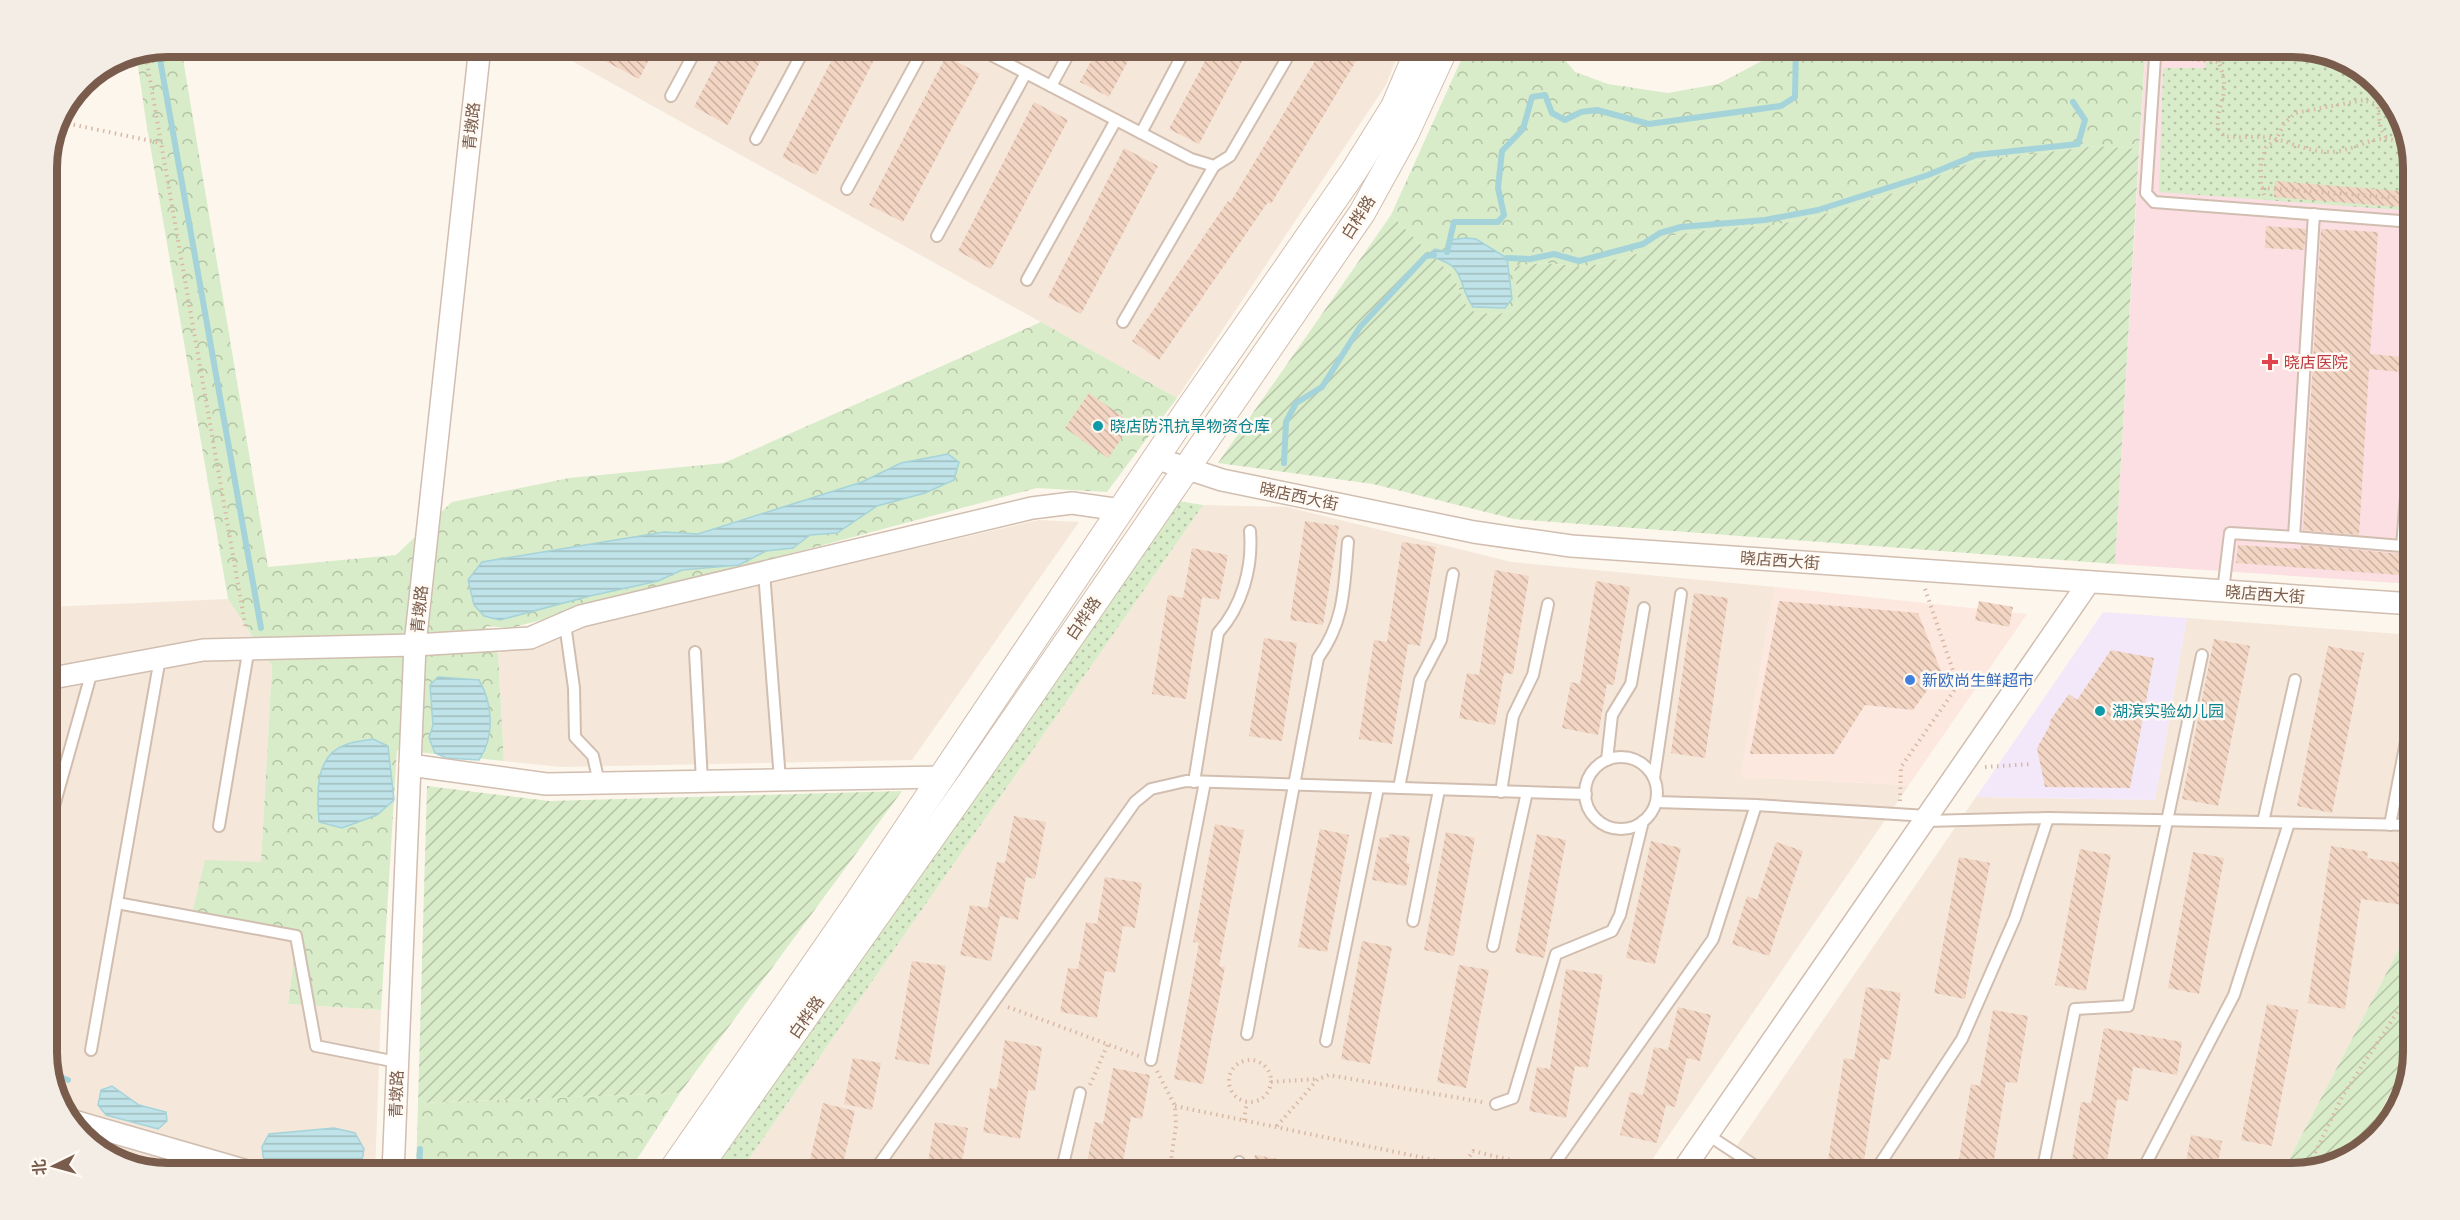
<svg xmlns="http://www.w3.org/2000/svg" width="2460" height="1220" font-family="Ubuntu,'Noto Sans SC',sans-serif">
  <style>
    .residential { fill: #f5e8da }
    .commercial { fill: #fde8e0 }
    .education { fill: #f3e8fa }
    .medical { fill: #fbdfe3 }
    .grass { fill: url(#grass-dots) }
    .forest { fill: url(#forest-crowns) }
    .garden { fill: url(#garden-furrows) }
    .water { fill: url(#water-rules); stroke: #a5d3da; stroke-width: 1.5 }
    .lines { fill: none; stroke-linecap: round; stroke-linejoin: round }
    .stream { stroke: #a5d3da; stroke-width: 6 }
    .building { fill: url(#building-back-hatch) }
    .service-casing { stroke: #d1beb0; stroke-width: 14 }
    .minor-casing { stroke: #d1beb0; stroke-width: 24 }
    .tertiary-casing { stroke: #d1beb0; stroke-width: 28 }
    .path { stroke: #d9b8a5; stroke-width: 4; stroke-dasharray: 1.5 4.5; stroke-linecap: butt }
    .service { stroke: #fff; stroke-width: 10 }
    .minor { stroke: #fff; stroke-width: 21 }
    .tertiary { stroke: #fff; stroke-width: 26 }
    .health-dot { fill: #e0444e; stroke: #fffaf3; stroke-width: 2 }
    .culture-dot { fill: #0f9aa8; stroke: #fffaf3; stroke-width: 2 }
    .shop-dot { fill: #3f7fe0; stroke: #fffaf3; stroke-width: 2 }
    .labels { text-anchor: middle; stroke-width: 5; stroke-linejoin: round; paint-order: stroke }
    .street-label { font-size: 16px; fill: #7a5c4d; stroke: #fffaf3 }
    .health-label { font-size: 16px; fill: #be3a42; stroke: #fffaf3; text-anchor: start }
    .culture-label { font-size: 16px; fill: #0d838f; stroke: #fffaf3; text-anchor: start }
    .shop-label { font-size: 16px; fill: #366cbe; stroke: #fffaf3; text-anchor: start }
    .rim { fill: none; stroke: #7a5c4d; stroke-width: 8 }
  </style>
  <defs>
    <pattern id="grass-dots" width="8" height="8" patternUnits="userSpaceOnUse" patternTransform="scale(1.5)"><rect width="8" height="8" fill="#d8ecc9"/><path d="M2 2h.1M6 6h.1" fill="none" stroke="#b4c2a5" stroke-width="1.8" stroke-linecap="round"/></pattern>
    <pattern id="forest-crowns" width="20" height="18" patternUnits="userSpaceOnUse" patternTransform="scale(1.5)"><rect width="20" height="18" fill="#d8ecc9"/><path d="M2 6a3 3 0 1 1 6 0M12 15a3 3 0 1 1 6 0" fill="none" stroke="#b4c2a5"/></pattern>
    <pattern id="garden-furrows" width="10" height="10" patternUnits="userSpaceOnUse" patternTransform="scale(1.5)"><rect width="10" height="10" fill="#d8ecc9"/><path d="M-1 1l2-2M0 10L10 0M9 11l2-2" fill="none" stroke="#b4c2a5"/></pattern>
    <pattern id="water-rules" width="6" height="5" patternUnits="userSpaceOnUse" patternTransform="scale(1.5)"><rect width="6" height="5" fill="#bfe3e8"/><path d="M0 2.5h6" fill="none" stroke="#a0bbbe"/></pattern>
    <pattern id="building-back-hatch" width="6" height="6" patternUnits="userSpaceOnUse" patternTransform="scale(1.5)"><rect width="6" height="6" fill="#f3d5c3"/><path d="M-1 5l2 2M0 0l6 6M5-1l2 2" fill="none" stroke="#cab0a1"/></pattern>
  </defs>
  <rect width="100%" height="100%" fill="#fdf6ec"/>
  <g class="residential">
    <path d="M547,47H1401L1386,85L1177,398Z"/>
    <path d="M1203,505L1287,507L1512,562L1775,587L1741,777L1909,785L1643,1173H739Z"/>
    <path d="M1039,520L1079,522L912,760L561,767L504,761L498,653L577,627Z"/>
    <path d="M228,599L272,666L261,863L297,935L288,1004L381,1010L375,1173H168L114,1161L67,1120L47,1061V607Z"/>
    <path d="M2187,618L2413,635V922L2282,1173H1718L1976,797L2155,800Z"/>
  </g>
  <path class="commercial" d="M1775,587L2027,614L1909,785L1740,777Z"/>
  <g class="education">
    <path d="M1945,47H2125L2124,54Z"/>
    <path d="M2103,612L2187,618L2155,800L1976,797Z"/>
  </g>
  <path class="medical" d="M2292,46L2346,59L2393,101L2413,160V584L2115,564L2145,55L2124,54L2125,47Z"/>
  <g class="grass">
    <path d="M2210,47H2292L2346,59L2393,101L2413,160V211L2159,192L2163,68H2205Z"/>
    <path d="M1178,501L1203,505L739,1173H712Z"/>
  </g>
  <g class="forest">
    <path d="M168,47H181L268,567L396,555L452,502L569,478L724,463L1041,322L1177,398L1107,492L1037,488L511,628L486,626L498,653L504,761L397,750L381,1010L288,1004L297,935L191,918L205,860L261,862L272,666L228,599L146,121L136,53Z"/>
    <path d="M1467,47H1554L1575,72L1608,84L1668,93L1718,84L1773,55V47H1893L2145,55L2139,149L2097,146L1975,161L1909,188L1833,212L1776,225L1715,229L1669,236L1647,251L1587,267L1543,263L1514,266L1518,299L1512,310L1500,314L1475,313L1467,307L1453,276L1391,215Z"/>
    <path d="M680,1093L628,1173H416L418,1103Z"/>
  </g>
  <g class="garden">
    <path d="M2097,146L2139,149L2115,564L1514,519L1373,484L1218,463L1391,215L1453,276L1467,307L1476,313L1500,314L1512,310L1518,299L1514,266L1543,263L1587,267L1647,251L1669,236L1715,229L1776,225L1833,212L1909,188L1975,161Z"/>
    <path d="M427,786L549,801L902,791L680,1093L418,1103Z"/>
    <path d="M2413,922V1049L2359,1154L2293,1173H2282Z"/>
  </g>
  <g class="water">
    <path d="M1465,238L1476,239L1507,258L1512,299L1505,308L1473,307C1455,280 1468,264 1426,256L1435,249L1447,252L1450,240Z"/>
    <path d="M948,454L959,462L954,480L925,493L877,506L837,533L810,535L793,548L766,551L739,565L682,570L658,581L590,596L500,620L484,616L474,605L468,580L482,562L664,532L698,534L862,482L901,463Z"/>
    <path d="M438,677L479,680C493,704 495,737 479,760L446,758L435,753L429,738L433,725L430,685Z"/>
    <path d="M373,739L388,746L394,800L377,815L342,828L319,822C317,795 314,756 345,745C354,741 364,741 373,739Z"/>
    <path d="M112,1086L139,1105L166,1112L167,1121L158,1129L106,1115L98,1105L101,1090Z"/>
    <path d="M334,1128L355,1133L364,1149L360,1173H311L264,1163L262,1147L269,1134Z"/>
  </g>
  <g class="lines">
    <g class="stream">
      <path d="M158,48L261,628"/>
      <path d="M1447,252L1454,222H1498L1504,215L1498,188L1502,151L1523,129L1532,97L1545,95L1552,113L1565,120L1581,112L1597,110L1649,124L1781,106L1795,97L1796,46"/>
      <path d="M1507,258L1530,259L1554,254L1579,261L1643,244L1660,233L1681,227L1765,220L1818,210L1928,175L1976,155L2078,144L2085,120L2073,102"/>
      <path d="M1284,463L1286,422L1296,403L1322,387L1360,327L1426,256L1434,255"/>
      <path d="M52,1074L68,1080"/>
      <path d="M419,1173L420,1149"/>
    </g>
  </g>
  <g class="building">
    <path d="M613,46H656L639,79L605,61Z"/>
    <path d="M725,46H768L728,125L694,107Z"/>
    <path d="M839,46H881L816,175L782,157Z"/>
    <path d="M1099,46H1136L1109,97L1080,82Z"/>
    <path d="M1213,46H1250L1199,144L1169,129Z"/>
    <path d="M1324,46H1343L1359,56L1271,204L1268,202L1159,360L1132,341L1228,201L1230,203Z"/>
    <path d="M946,56L980,74L903,222L869,205Z"/>
    <path d="M1034,102L1068,120L991,269L958,251Z"/>
    <path d="M1124,148L1158,166L1081,314L1048,297Z"/>
    <path d="M2275,181L2413,192V208L2274,197Z"/>
    <path d="M2266,226L2306,229L2304,250L2265,248Z"/>
    <path d="M2321,229L2378,232L2370,354L2413,358V373L2369,369L2359,535L2303,530Z"/>
    <path d="M1089,393L1132,423L1108,458L1065,428Z"/>
    <path d="M1305,521L1339,526L1323,625L1290,620Z"/>
    <path d="M1402,542L1436,547L1420,646L1408,644L1392,744L1359,739L1374,640L1387,642Z"/>
    <path d="M2238,545L2301,549V545L2413,555V576L2236,563Z"/>
    <path d="M1192,548L1228,555L1219,600L1202,597L1186,699L1152,694L1168,595L1183,598Z"/>
    <path d="M1495,570L1529,576L1513,674L1504,673L1495,725L1459,718L1467,673L1479,675Z"/>
    <path d="M1596,581L1630,587L1614,685L1607,684L1598,735L1562,728L1571,682L1580,684Z"/>
    <path d="M1694,593L1728,598L1705,758L1671,753Z"/>
    <path d="M1779,601L1918,613L1941,671L1913,710L1865,705L1834,754H1750Z"/>
    <path d="M1979,601L2013,607L2009,627L1975,620Z"/>
    <path d="M1264,638L1297,643L1282,741L1249,736Z"/>
    <path d="M2214,639L2250,646L2218,806L2182,799Z"/>
    <path d="M2328,646L2364,653L2332,813L2297,806Z"/>
    <path d="M2111,650L2154,658L2130,788L2045,787L2037,748L2051,723L2049,722L2069,694L2077,700Z"/>
    <path d="M1014,816L1046,822L1035,879L1026,877L1018,920L1000,916L991,961L960,955L970,905L988,908L997,862L1005,863Z"/>
    <path d="M1215,824L1244,830L1219,966L1225,967L1203,1084L1174,1079L1199,943L1193,942Z"/>
    <path d="M1320,829L1349,835L1327,952L1298,947Z"/>
    <path d="M1446,832L1475,838L1454,956L1424,950Z"/>
    <path d="M1389,834L1410,837L1406,863L1410,864L1406,886L1372,880L1380,837L1389,838Z"/>
    <path d="M1537,834L1566,840L1544,958L1515,952Z"/>
    <path d="M1651,841L1681,848L1655,964L1626,958Z"/>
    <path d="M1776,842L1803,851L1769,956L1732,944L1747,896L1757,900Z"/>
    <path d="M2331,846L2368,852L2367,858L2413,865L2410,906L2361,899L2345,1009L2308,1003Z"/>
    <path d="M2080,849L2111,855L2086,991L2055,985Z"/>
    <path d="M2193,852L2224,858L2199,994L2168,988Z"/>
    <path d="M1959,857L1990,863L1965,999L1934,993Z"/>
    <path d="M1105,877L1142,883L1135,928L1123,926L1115,973L1105,971L1097,1018L1060,1012L1068,968L1078,969L1086,922L1097,924Z"/>
    <path d="M1362,941L1392,947L1370,1064L1341,1059Z"/>
    <path d="M912,961L946,966L929,1065L895,1059Z"/>
    <path d="M1459,965L1489,970L1466,1088L1437,1082Z"/>
    <path d="M1566,969L1603,975L1588,1068L1575,1066L1566,1118L1529,1111L1537,1067L1550,1069Z"/>
    <path d="M1866,987L1901,993L1890,1060L1880,1058L1862,1173H1826L1844,1058L1854,1060Z"/>
    <path d="M2267,1004L2298,1010L2272,1146L2241,1140Z"/>
    <path d="M1678,1007L1711,1015L1700,1061L1687,1058L1675,1107L1666,1105L1657,1143L1620,1135L1630,1092L1643,1095L1654,1047L1668,1050Z"/>
    <path d="M1993,1010L2028,1016L2017,1083L2006,1082L1992,1173H1957L1971,1084L1980,1086Z"/>
    <path d="M2104,1028L2182,1042L2177,1075L2133,1067L2128,1101L2117,1099L2105,1173H2070L2081,1102L2091,1103Z"/>
    <path d="M1005,1040L1042,1047L1035,1091L1028,1090L1020,1139L983,1132L990,1088L997,1089Z"/>
    <path d="M853,1058L881,1063L872,1110L844,1104Z"/>
    <path d="M1113,1068L1150,1075L1142,1119L1131,1117L1121,1173H1085L1095,1122L1103,1124Z"/>
    <path d="M823,1103L855,1111L841,1173H807Z"/>
    <path d="M935,1122L968,1128L960,1173H926Z"/>
    <path d="M2191,1135L2222,1141L2216,1173H2184Z"/>
    <path d="M1255,1155L1313,1165L1312,1173H1252Z"/>
  </g>
  <g class="lines">
    <g class="service-casing">
      <g id="service">
        <path d="M974,46L1191,159L1214,166L1230,156L1294,46"/>
        <path d="M2155,57L2146,193L2154,202L2413,222"/>
        <path d="M1051,86L1073,46"/>
        <path d="M671,96L698,46"/>
        <path d="M1141,133L1187,46"/>
        <path d="M756,139L806,46"/>
        <path d="M847,189L925,46"/>
        <path d="M937,236L1026,73"/>
        <path d="M1027,280L1116,120"/>
        <path d="M1123,322L1214,166"/>
        <path d="M2413,412L2402,546H2413"/>
        <path d="M2294,537L2402,546"/>
        <path d="M764,572L780,780"/>
        <path d="M2223,591L2230,533L2294,537L2314,214"/>
        <path d="M565,624L574,688L575,737L593,756L599,783"/>
        <path d="M695,652L702,781"/>
        <circle cx="1621" cy="793" r="36"/>
        <path d="M1607,760L1612,715L1631,684L1644,608"/>
        <path d="M1654,778L1681,594"/>
        <path d="M1194,782L1218,633C1242,606 1253,568 1250,531"/>
        <path d="M1399,788L1420,680L1441,640L1453,574"/>
        <path d="M1501,792L1513,716L1533,675L1548,604"/>
        <path d="M1656,802L1756,805L1927,816"/>
        <path d="M1925,821L2048,818L2413,825"/>
        <path d="M2263,822L2295,680"/>
        <path d="M2390,825L2413,705"/>
        <path d="M219,826L249,647"/>
        <path d="M47,831L92,671"/>
        <path d="M117,903L296,936L316,1046L397,1062"/>
        <path d="M1413,921L1439,790"/>
        <path d="M1493,946L1527,792"/>
        <path d="M1247,1034L1318,658C1345,621 1344,587 1348,542"/>
        <path d="M1326,1041L1378,788"/>
        <path d="M91,1050L160,658"/>
        <path d="M1151,1060L1205,782"/>
        <path d="M1496,1104L1513,1098L1556,954L1612,931L1620,915L1643,821"/>
        <path d="M2395,1112L2403,1098"/>
        <path d="M1708,1135L1766,1173"/>
        <path d="M1551,1170L1569,1173"/>
        <path d="M873,1173L1135,802L1151,789L1186,781L1586,794"/>
        <path d="M1061,1173L1080,1093"/>
        <path d="M1236,1173L1239,1162"/>
        <path d="M1548,1173L1713,939L1756,805"/>
        <path d="M1874,1173L1962,1039L2015,918L2048,818"/>
        <path d="M2042,1173L2075,1009L2128,1006L2202,655"/>
        <path d="M2141,1173L2234,995L2289,823"/>
      </g>
    </g>
    <g class="minor-casing">
      <g id="minor">
        <path d="M1155,458L1222,480L1474,532L1571,546L2413,604"/>
        <path d="M47,679L203,650L415,645L530,638L581,616L1032,508L1072,503L1121,510"/>
        <path d="M410,765L546,784L942,777"/>
        <path d="M67,1119L254,1173"/>
        <path d="M393,1173L415,645L480,46"/>
        <path d="M1681,1173L2089,582"/>
      </g>
    </g>
    <g class="tertiary-casing">
      <g id="tertiary">
        <path d="M670,1173L853,909L1188,410L1354,171L1394,107L1420,46"/>
        <path d="M695,1173L982,766L1362,213L1405,135L1446,46"/>
      </g>
    </g>
    <g class="path">
      <path d="M145,51L246,630"/>
      <path d="M2168,57L2219,62C2232,99 2216,99 2218,129L2224,136C2239,139 2255,135 2271,138C2295,143 2313,155 2339,151C2368,146 2380,128 2409,148"/>
      <path d="M2219,62L2223,46"/>
      <path d="M56,121L161,143"/>
      <path d="M2386,137L2381,129L2377,104L2388,96"/>
      <path d="M2262,188L2413,199"/>
      <path d="M2264,195L2261,185V164L2266,147L2276,140L2284,124L2295,113L2363,100L2377,104"/>
      <path d="M1985,767L2032,764"/>
      <path d="M1900,801L1901,767L1958,685L1925,589"/>
      <path d="M1008,1007L1139,1056"/>
      <circle cx="1250" cy="1081" r="21"/>
      <path d="M1157,1071L1175,1106L1176,1126L1169,1173"/>
      <path d="M1271,1082L1317,1079"/>
      <path d="M1090,1085L1108,1044"/>
      <path d="M1175,1106L1463,1166L1473,1151L1535,1166"/>
      <path d="M1244,1120L1247,1102"/>
      <path d="M1277,1126L1318,1079L1329,1075L1482,1102"/>
      <path d="M2307,1169L2343,1095L2404,1002L2413,979"/>
    </g>
    <use href="#service" class="service"/>
    <use href="#minor" class="minor"/>
    <use href="#tertiary" class="tertiary"/>
  </g>
  <path class="health-dot" d="M2267 353h6v6h6v6h-6v6h-6v-6h-6v-6h6z"/>
  <g class="culture-dot">
    <circle cx="1098" cy="426" r="6"/>
    <circle cx="2100" cy="711" r="6"/>
  </g>
  <circle class="shop-dot" cx="1910" cy="680" r="6"/>
  <g class="labels">
    <g class="street-label">
      <text transform="translate(471 126) rotate(-84)" y="6">青墩路</text>
      <text transform="translate(1358 217) rotate(-58)" y="6">白桦路</text>
      <text transform="translate(1299 496) rotate(12)" y="6">晓店西大街</text>
      <text transform="translate(1780 560) rotate(4)" y="6">晓店西大街</text>
      <text transform="translate(2265 594) rotate(4)" y="6">晓店西大街</text>
      <text transform="translate(419 609) rotate(-84)" y="6">青墩路</text>
      <text transform="translate(1083 618) rotate(-56)" y="6">白桦路</text>
      <text transform="translate(806 1017) rotate(-55)" y="6">白桦路</text>
      <text transform="translate(396 1094) rotate(-88)" y="6">青墩路</text>
    </g>
    <g class="health-label">
      <text x="2284" y="368">晓店医院</text>
    </g>
    <g class="culture-label">
      <text x="1110" y="432">晓店防汛抗旱物资仓库</text>
      <text x="2112" y="717">湖滨实验幼儿园</text>
    </g>
    <g class="shop-label">
      <text x="1922" y="686">新欧尚生鲜超市</text>
    </g>
  </g>
  <path d="M0 0H2460V1220H0ZM168 57H2292A111 111 0 0 1 2403 168V1052A111 111 0 0 1 2292 1163H168A111 111 0 0 1 57 1052V168A111 111 0 0 1 168 57Z" fill="#f4ede6" fill-rule="evenodd"/>
  <path class="rim" d="M168 57H2292A111 111 0 0 1 2403 168V1052A111 111 0 0 1 2292 1163H168A111 111 0 0 1 57 1052V168A111 111 0 0 1 168 57Z"/>
  <g transform="translate(54 1166) rotate(265)" stroke="#fffaf3" stroke-width="4.5" paint-order="stroke">
  <path d="M0-4.5L10 22L0 15L-10 22Z" fill="#7a5c4d"/>
  <text y="-9" font-size="16" font-weight="bold" text-anchor="middle" fill="#7a5c4d">北</text>
  </g>
</svg>
